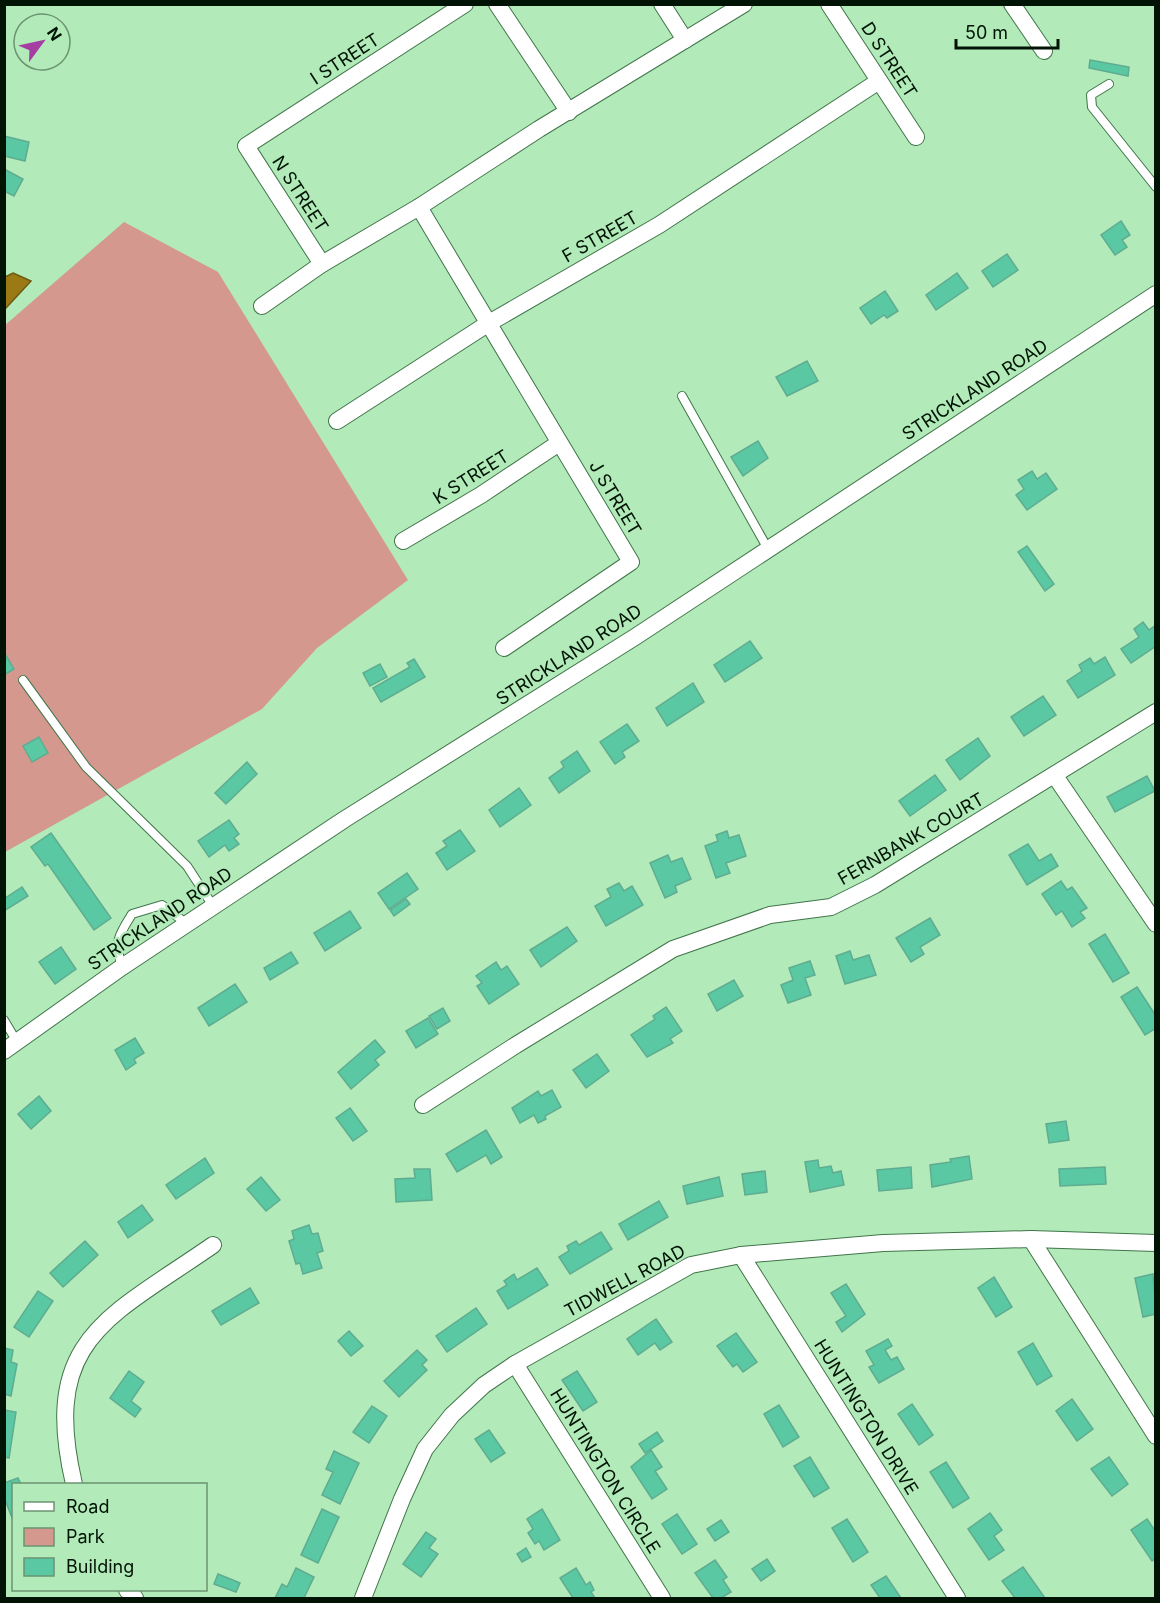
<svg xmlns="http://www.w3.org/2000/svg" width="1160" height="1603" font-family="Inter,sans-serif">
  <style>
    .green { fill: #d4988f }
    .water { fill: #9b7a16; stroke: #6d5b11; stroke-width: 1.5 }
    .building { fill: #5ac8a3; stroke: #5fac90; stroke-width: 1.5 }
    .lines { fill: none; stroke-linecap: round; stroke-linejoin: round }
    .service-casing { stroke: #41754a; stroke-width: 10 }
    .minor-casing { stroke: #41754a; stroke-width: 18 }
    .service { stroke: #fff; stroke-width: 8 }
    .minor { stroke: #fff; stroke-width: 16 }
    .labels { text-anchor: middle; stroke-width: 4.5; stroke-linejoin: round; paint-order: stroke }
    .street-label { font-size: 18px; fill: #011304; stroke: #b2eab9 }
  </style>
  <rect width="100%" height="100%" fill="#b2eab9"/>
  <path class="green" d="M124,222L218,272L408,580L317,648L262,709L5,852L4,326Z"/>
  <path class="water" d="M13,273L31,281L5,309V277Z"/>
  <g class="building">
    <path d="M1090,60L1129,67L1128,76L1089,68Z"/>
    <path d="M4,136L29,142L25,161L4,156Z"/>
    <path d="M4,169L23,179L14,196L4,191Z"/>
    <path d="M1121,221L1130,235L1122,240L1127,247L1115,255L1101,235Z"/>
    <path d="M1007,254L1018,270L993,287L982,271Z"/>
    <path d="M957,273L968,288L936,310L926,295Z"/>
    <path d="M885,291L898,311L887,318L884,315L871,324L860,308Z"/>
    <path d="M807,361L818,381L787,396L776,377Z"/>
    <path d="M758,441L768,458L743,476L731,457Z"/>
    <path d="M1032,471L1037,479L1046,473L1057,489L1027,510L1016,495L1024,489L1018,480Z"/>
    <path d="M1027,546L1054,584L1045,591L1018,552Z"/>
    <path d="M1143,622L1149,630L1156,625V646L1131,663L1121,649L1139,637L1134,629Z"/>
    <path d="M750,641L762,658L725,682L714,665Z"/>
    <path d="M5,654L14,669L4,675V655Z"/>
    <path d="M1105,657L1115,675L1078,698L1067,681L1082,671L1079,665L1090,658L1094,664Z"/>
    <path d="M414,659L425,677L381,702L373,688L410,667L407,663Z"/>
    <path d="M380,664L387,677L370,686L363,673Z"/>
    <path d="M693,683L704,702L667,726L656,708Z"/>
    <path d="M1043,696L1056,715L1024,736L1011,717Z"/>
    <path d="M627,724L639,741L622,752L625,757L615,764L600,742Z"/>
    <path d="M39,737L48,753L32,762L23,746Z"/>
    <path d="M978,738L990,756L960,780L946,760Z"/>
    <path d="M577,751L590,771L559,793L549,778L564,767L561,762Z"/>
    <path d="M247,762L257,774L226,804L215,793Z"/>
    <path d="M935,775L946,790L910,816L899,801Z"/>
    <path d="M1147,776L1155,791L1115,812L1107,797Z"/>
    <path d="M519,788L531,805L500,827L489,810Z"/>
    <path d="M229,820L239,834L234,838L239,844L229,851L225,845L209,857L198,841Z"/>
    <path d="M460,830L475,851L447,870L436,853L447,846L443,841Z"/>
    <path d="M727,831L729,838L739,835L746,856L726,863L730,873L716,878L705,846L718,841L716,835Z"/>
    <path d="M51,833L111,918L94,930L48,864L45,866L31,847Z"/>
    <path d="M1028,844L1039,861L1051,854L1058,866L1027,885L1009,855Z"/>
    <path d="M668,855L671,862L682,858L691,879L675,886L677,892L665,898L650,863Z"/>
    <path d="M407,873L418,889L389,909L378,893Z"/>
    <path d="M1061,881L1067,890L1072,887L1087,908L1080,912L1085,918L1072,927L1062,911L1056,915L1042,894Z"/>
    <path d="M619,883L624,891L632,886L643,905L606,926L595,906L611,897L607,889Z"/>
    <path d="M22,887L28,896L4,911V899Z"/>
    <path d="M406,899L410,904L394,916L390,910Z"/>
    <path d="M350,911L361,928L325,951L314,933Z"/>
    <path d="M930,918L940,935L920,947L924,954L911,962L896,938Z"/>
    <path d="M567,927L577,941L541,967L530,950Z"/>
    <path d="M1105,934L1129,973L1113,982L1089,944Z"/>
    <path d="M61,947L76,969L55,984L39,962Z"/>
    <path d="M850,951L853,960L869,955L876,975L845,984L836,956Z"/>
    <path d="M291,952L298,963L270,980L264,968Z"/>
    <path d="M810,961L815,975L805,978L811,995L788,1003L781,985L793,980L789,968Z"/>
    <path d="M496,962L501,970L507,966L519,984L489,1004L477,986L482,983L476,976Z"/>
    <path d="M734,980L743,996L717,1011L708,994Z"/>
    <path d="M235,984L247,1002L209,1026L198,1008Z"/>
    <path d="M1137,987L1156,1016V1028L1145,1035L1121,997Z"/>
    <path d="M666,1007L682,1031L670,1039L673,1043L647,1057L631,1035L655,1019L653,1016Z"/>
    <path d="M443,1008L450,1021L437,1029L429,1016Z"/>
    <path d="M428,1018L438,1034L416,1048L406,1031Z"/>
    <path d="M135,1038L144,1053L134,1059L136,1063L126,1070L115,1050Z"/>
    <path d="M375,1040L385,1052L375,1060L379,1065L351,1089L338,1072Z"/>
    <path d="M597,1054L609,1071L586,1088L573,1070Z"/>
    <path d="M552,1090L561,1107L545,1116L546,1119L538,1123L534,1115L520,1123L512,1108L538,1091L541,1096Z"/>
    <path d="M39,1096L51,1111L31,1129L18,1114Z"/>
    <path d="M350,1108L367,1131L353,1141L336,1118Z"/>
    <path d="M1066,1121L1069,1140L1049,1143L1046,1124Z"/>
    <path d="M486,1130L502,1157L491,1164L486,1155L457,1172L446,1154Z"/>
    <path d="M969,1156L972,1179L932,1187L930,1165L951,1162L950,1159Z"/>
    <path d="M205,1158L214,1173L176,1199L166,1185Z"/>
    <path d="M818,1160L819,1168L831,1166L833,1173L841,1171L844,1185L810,1192L805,1162Z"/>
    <path d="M911,1167L912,1188L879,1191L877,1170Z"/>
    <path d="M1105,1167L1106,1184L1060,1186L1059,1169Z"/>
    <path d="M414,1169H430L432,1200L396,1202L395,1179L415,1178Z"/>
    <path d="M765,1171L767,1192L745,1195L742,1174Z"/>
    <path d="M261,1177L280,1200L266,1211L247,1189Z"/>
    <path d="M719,1177L723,1196L687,1204L683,1186Z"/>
    <path d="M659,1201L668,1217L628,1240L619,1224Z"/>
    <path d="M142,1205L153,1220L128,1238L118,1222Z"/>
    <path d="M309,1225L312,1234L318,1233L323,1251L317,1253L322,1268L303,1274L300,1263L296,1264L289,1241L294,1239L292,1231Z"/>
    <path d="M601,1232L612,1249L570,1274L559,1257L569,1251L567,1246L576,1241L579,1245Z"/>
    <path d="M85,1241L98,1255L63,1287L50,1273Z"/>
    <path d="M537,1268L548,1285L508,1309L497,1291L507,1285L504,1281L514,1274L517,1280Z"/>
    <path d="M1153,1274L1156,1314L1143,1317L1135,1278Z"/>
    <path d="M994,1277L1012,1307L996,1317L978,1288Z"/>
    <path d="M846,1284L865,1314L842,1332L836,1322L846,1316L831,1293Z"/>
    <path d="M250,1288L259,1303L221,1325L212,1311Z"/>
    <path d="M38,1291L53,1301L29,1337L14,1327Z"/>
    <path d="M476,1308L487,1324L447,1352L436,1336Z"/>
    <path d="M656,1319L672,1342L660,1350L655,1343L638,1355L627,1339Z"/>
    <path d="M349,1331L363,1346L351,1356L338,1341Z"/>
    <path d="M736,1333L757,1362L743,1372L737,1364L733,1367L717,1346Z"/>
    <path d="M888,1339L892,1346L885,1350L891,1360L897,1357L904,1369L879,1383L869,1367L874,1365L866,1351Z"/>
    <path d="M1033,1343L1052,1376L1037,1385L1018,1352Z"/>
    <path d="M4,1348L13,1350L11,1362L17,1364L11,1396L4,1394Z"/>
    <path d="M417,1350L427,1360L422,1365L427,1370L399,1397L384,1381Z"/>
    <path d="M129,1371L144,1382L131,1401L141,1409L135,1417L110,1398Z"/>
    <path d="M577,1371L597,1402L583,1411L562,1380Z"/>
    <path d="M1072,1399L1093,1429L1077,1441L1056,1411Z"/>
    <path d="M912,1404L933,1435L919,1445L898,1414Z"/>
    <path d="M779,1405L799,1437L783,1447L764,1414Z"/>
    <path d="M372,1406L387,1416L369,1443L353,1432Z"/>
    <path d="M4,1410L16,1412L9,1458L4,1457Z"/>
    <path d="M489,1430L505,1453L491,1462L475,1439Z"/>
    <path d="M657,1432L663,1441L645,1453L639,1444Z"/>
    <path d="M651,1450L662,1467L655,1471L667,1489L652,1499L631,1467Z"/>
    <path d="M334,1451L359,1463L340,1504L322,1495L333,1472L326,1469Z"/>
    <path d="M810,1457L829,1488L814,1497L794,1466Z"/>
    <path d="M1109,1457L1128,1484L1112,1496L1091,1469Z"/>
    <path d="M946,1462L969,1498L953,1508L930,1472Z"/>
    <path d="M18,1478L21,1484H14V1523L4,1497V1483Z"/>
    <path d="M322,1509L339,1517L318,1563L301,1555Z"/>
    <path d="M542,1509L560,1540L544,1550L539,1541L535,1544L528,1533L533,1529L527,1519Z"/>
    <path d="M990,1513L1002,1530L994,1536L1004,1550L989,1560L968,1529Z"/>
    <path d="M677,1514L697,1544L682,1554L662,1524Z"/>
    <path d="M847,1519L868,1552L853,1562L832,1528Z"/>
    <path d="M1147,1519L1156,1532V1558L1152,1561L1131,1530Z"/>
    <path d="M721,1520L729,1532L715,1541L707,1529Z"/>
    <path d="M426,1532L436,1539L429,1548L438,1554L421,1577L403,1564Z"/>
    <path d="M526,1548L531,1557L522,1562L517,1554Z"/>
    <path d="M767,1559L775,1571L761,1581L752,1569Z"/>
    <path d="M715,1560L727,1577L723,1580L731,1592L721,1598H713L695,1573Z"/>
    <path d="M1023,1567L1045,1598H1015L1002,1581Z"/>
    <path d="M296,1568L314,1577L304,1598H275L282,1584L287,1587Z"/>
    <path d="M576,1568L586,1585L590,1582L594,1590L591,1592L595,1598H573L560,1578Z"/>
    <path d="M218,1574L240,1583L236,1592L214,1584Z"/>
    <path d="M886,1576L901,1598H880L871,1585Z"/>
  </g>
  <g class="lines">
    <g class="service-casing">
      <g id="service">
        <path d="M1109,84L1091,95L1092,107L1156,187"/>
        <path d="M682,396L768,549"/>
        <path d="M23,680L86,767L187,866L213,906"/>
        <path d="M122,967C114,942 118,936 132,914L162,905L187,924"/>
        <path d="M4,1020L17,1042"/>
      </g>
    </g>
    <g class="minor-casing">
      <g id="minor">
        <path d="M497,4L569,112"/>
        <path d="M662,4L685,40"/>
        <path d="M829,4L916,137"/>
        <path d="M1012,4L1044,51"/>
        <path d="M419,207L631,562L504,648"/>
        <path d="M322,264L246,146L465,4"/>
        <path d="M262,306L322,264L419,207L539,129L744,4"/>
        <path d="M337,421L489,323L659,225L879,81"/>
        <path d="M403,541L481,495L559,443"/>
        <path d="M1055,776L1156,924"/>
        <path d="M4,1051L122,967L345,819L635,637L1156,294"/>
        <path d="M423,1105L516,1045L673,949L770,915L831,907L875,885L1156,712"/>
        <path d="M1031,1239L1156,1436"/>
        <path d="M741,1255L957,1598"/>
        <path d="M515,1364L662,1598"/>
        <path d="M74,1484C40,1339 108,1318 213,1245"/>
        <path d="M127,1590L135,1598"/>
        <path d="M363,1598L402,1499L425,1449L452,1415L484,1385L515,1364L691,1265L741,1255L883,1243L1031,1239L1156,1243"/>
      </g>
    </g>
    <use href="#service" class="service"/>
    <use href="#minor" class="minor"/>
  </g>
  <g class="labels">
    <g class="street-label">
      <text transform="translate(345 59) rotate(-33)" y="6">I STREET</text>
      <text transform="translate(889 60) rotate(57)" y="6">D STREET</text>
      <text transform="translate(300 194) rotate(57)" y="6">N STREET</text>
      <text transform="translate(600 237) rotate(-30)" y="6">F STREET</text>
      <text transform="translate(975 390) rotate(-33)" y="6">STRICKLAND ROAD</text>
      <text transform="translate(471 477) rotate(-32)" y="6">K STREET</text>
      <text transform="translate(615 498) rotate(59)" y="6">J STREET</text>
      <text transform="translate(569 655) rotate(-33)" y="6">STRICKLAND ROAD</text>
      <text transform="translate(911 839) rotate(-30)" y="6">FERNBANK COURT</text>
      <text transform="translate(160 919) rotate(-34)" y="6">STRICKLAND ROAD</text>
      <text transform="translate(625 1281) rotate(-28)" y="6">TIDWELL ROAD</text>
      <text transform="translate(866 1417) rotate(58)" y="6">HUNTINGTON DRIVE</text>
      <text transform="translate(605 1471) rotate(58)" y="6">HUNTINGTON CIRCLE</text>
    </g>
  </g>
  <rect width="1160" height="1603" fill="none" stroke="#011304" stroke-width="12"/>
  <rect x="12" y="1483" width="195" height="108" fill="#b2eab9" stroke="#6b9471" stroke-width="1.5"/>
  <rect x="24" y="1502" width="30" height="9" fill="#ffffff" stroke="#6b9471" stroke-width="1.5"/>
  <text x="66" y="1513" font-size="18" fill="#011304">Road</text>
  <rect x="24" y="1528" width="30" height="18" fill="#d4988f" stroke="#6b9471" stroke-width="1.5"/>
  <text x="66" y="1543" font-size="18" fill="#011304">Park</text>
  <rect x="24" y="1558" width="30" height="18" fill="#5ac8a3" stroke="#6b9471" stroke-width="1.5"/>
  <text x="66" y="1573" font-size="18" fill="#011304">Building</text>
  <g transform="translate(42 42) rotate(57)"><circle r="28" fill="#b2eab9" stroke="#6b9471" stroke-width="1.5"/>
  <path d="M0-4.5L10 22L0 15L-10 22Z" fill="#a43ea2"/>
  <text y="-9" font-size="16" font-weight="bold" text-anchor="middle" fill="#011304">N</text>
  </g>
  <path d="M956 39v9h102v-9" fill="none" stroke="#011304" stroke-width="3"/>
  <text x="965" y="39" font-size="18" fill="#011304" stroke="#b2eab9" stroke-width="4.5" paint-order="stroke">50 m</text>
</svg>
